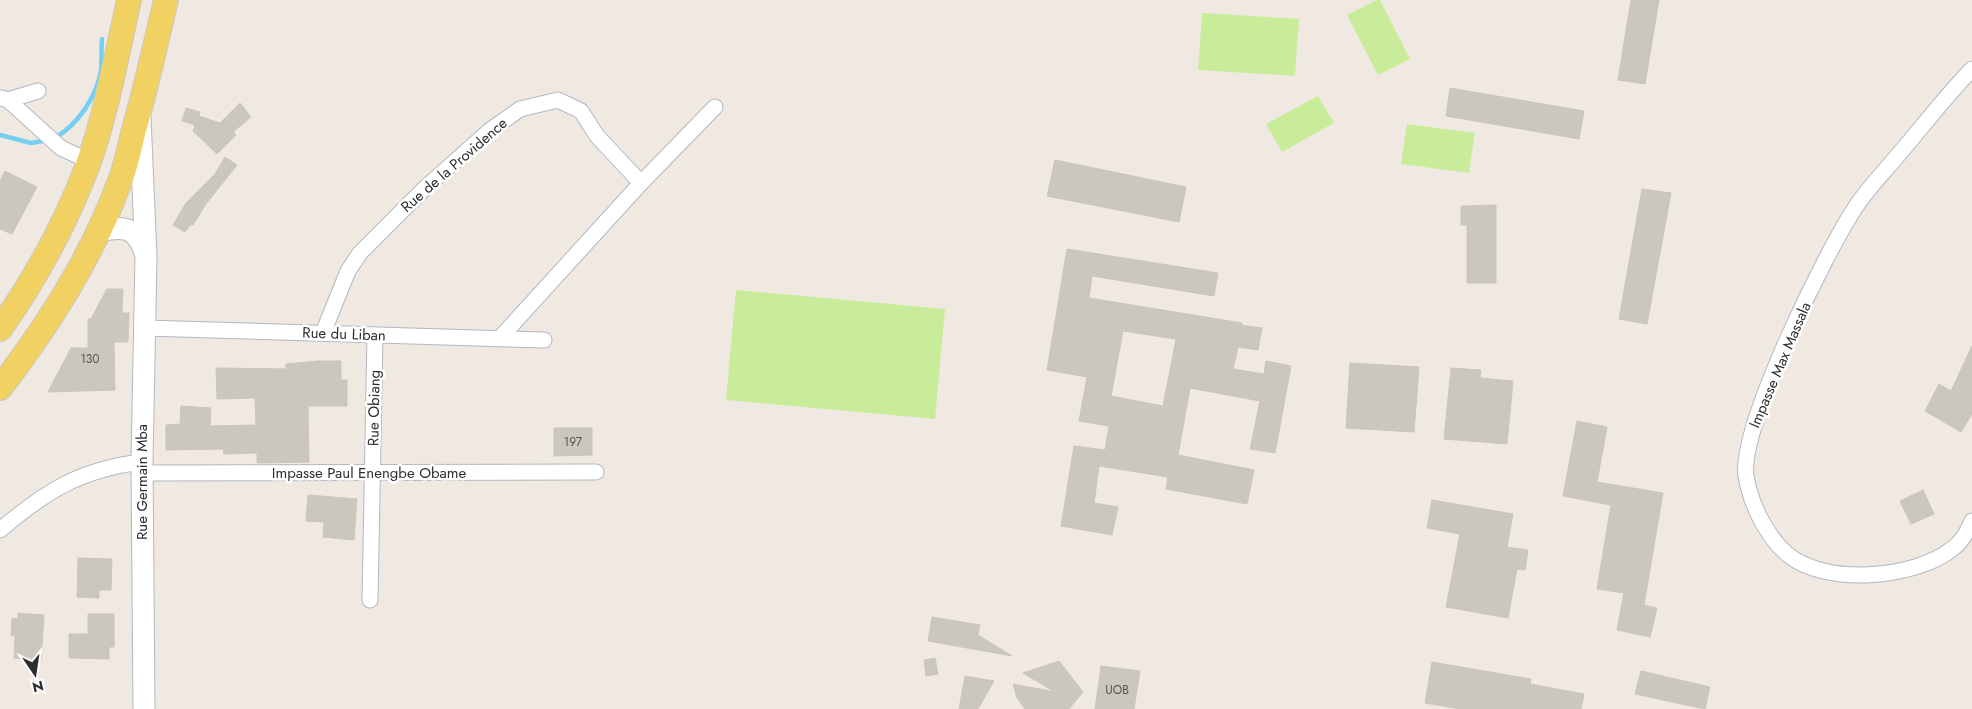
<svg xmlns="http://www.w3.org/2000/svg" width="1972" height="709" font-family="Jost,sans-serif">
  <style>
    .pitch { fill: #c9ec9a }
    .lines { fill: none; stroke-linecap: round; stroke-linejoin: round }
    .stream { stroke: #75cff0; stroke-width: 4.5 }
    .building { fill: #cbc7bf; stroke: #cbc5ba; fill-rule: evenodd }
    .street-casing { stroke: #b4b7c1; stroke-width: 17 }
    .secondary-casing { stroke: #b4b7c1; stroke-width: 23 }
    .primary-casing { stroke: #c9c9c9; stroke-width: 26 }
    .street { stroke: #fff; stroke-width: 15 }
    .secondary { stroke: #fff; stroke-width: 21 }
    .primary { stroke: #f2d163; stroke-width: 24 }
    .labels { text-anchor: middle; stroke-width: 5; stroke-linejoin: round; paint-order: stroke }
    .number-label { font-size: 12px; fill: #555452 }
    .street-label { font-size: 15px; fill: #2e2e2e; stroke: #fff }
  </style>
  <rect width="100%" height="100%" fill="#efe9e1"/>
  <g class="pitch">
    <path d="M1377,0H1380L1410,59L1378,75L1347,15Z"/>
    <path d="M1202,13L1299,19L1295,76L1198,70Z"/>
    <path d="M1318,96L1334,123L1282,152L1266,124Z"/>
    <path d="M1407,124L1475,133L1469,173L1401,164Z"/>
    <path d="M736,290L945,309L935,419L726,400Z"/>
  </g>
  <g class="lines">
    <g class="stream">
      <path d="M0,135L31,143L48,140"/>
      <path d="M55,138C78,124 96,98 101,71C102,61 101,50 102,39"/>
    </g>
  </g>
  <g class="building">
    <path d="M1631,0H1659L1645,84L1618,80Z"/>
    <path d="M1450,88L1584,111L1579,139L1446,116Z"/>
    <path d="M240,103L251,117L233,132L236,135L217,154L193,131L195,125L182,121L186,108L200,112L198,119L199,116L220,123Z"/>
    <path d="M225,157L237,165L206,204L193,225L191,224L185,232L173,225L186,203L215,174Z"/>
    <path d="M1055,160L1186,187L1179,222L1047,196Z"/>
    <path d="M5,171L37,187L12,234L0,229V181Z"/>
    <path d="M1642,189L1671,193L1647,324L1619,319Z"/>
    <path d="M1496,205V283H1467V225H1461V206Z"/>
    <path d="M1067,249L1218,273L1214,296L1092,276L1089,298L1242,323L1241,325L1262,328L1258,350L1238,347L1233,369L1264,374L1266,361L1291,366L1275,453L1250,449L1260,401L1190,388L1178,455L1254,470L1247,504L1166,489L1168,477L1099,466L1094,503L1118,507L1112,535L1061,526L1074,446L1105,450L1109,426L1079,421L1087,377L1047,370ZM1123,331L1176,339L1163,406L1111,396Z"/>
    <path d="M107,289H123L122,313H129L128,342H114L115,390L48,392L71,348H88V319H91Z"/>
    <path d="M1972,346V414L1961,432L1925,411L1939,384L1951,391Z"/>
    <path d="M318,361H341V380H347V406H308L309,462L257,463V453L224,454L223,449L166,450V425L180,424L181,406L211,408L210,426L256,425L255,398L217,399L216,368L286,369V364Z"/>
    <path d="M1350,363L1419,367L1414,432L1346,428Z"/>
    <path d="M1451,368L1481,370L1480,378L1513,381L1507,444L1444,439Z"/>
    <path d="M1577,421L1607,427L1597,482L1663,493L1644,605L1657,608L1650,637L1617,630L1624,593L1597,589L1611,505L1563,496Z"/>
    <path d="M554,428H592V455L554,456Z"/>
    <path d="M1923,490L1934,514L1911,524L1900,501Z"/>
    <path d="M308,495L357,499L354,540L323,537L324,522L306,521Z"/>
    <path d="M1432,500L1513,514L1507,547L1528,550L1525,570L1517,569L1508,618L1446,607L1460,534L1427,528Z"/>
    <path d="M78,558L112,559L111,590H99V598L77,597Z"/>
    <path d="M18,613L44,615L41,660L14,658L15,636L11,635L12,618L18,619Z"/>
    <path d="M88,614H114V647H109V659L69,658V634H88Z"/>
    <path d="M932,617L980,625L978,635L1012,656L928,641Z"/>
    <path d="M935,658L938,674L926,676L924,660Z"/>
    <path d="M1059,661L1083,692L1069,709H1025L1017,698L1013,684L1055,692L1023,673Z"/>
    <path d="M1432,662L1531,679L1530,684L1584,694L1581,709H1460L1425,703Z"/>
    <path d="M1101,666L1140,671L1134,709H1095Z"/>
    <path d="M1641,671L1710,687L1705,709L1635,694Z"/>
    <path d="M965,676L994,681L978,709H959Z"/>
  </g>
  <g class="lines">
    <g class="street-casing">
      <g id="street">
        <path d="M1972,69C1946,96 1923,126 1899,154C1885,171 1869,187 1857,205C1827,249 1739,427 1746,476C1750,502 1766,536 1787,554C1825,586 1914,579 1952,549C1962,542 1967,532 1972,521"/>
        <path d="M1,98L8,100L38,91"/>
        <path d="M8,100L61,148L89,161"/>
        <path d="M144,328L544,340"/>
        <path d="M323,333L348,271L360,253L425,188L489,131L520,109L558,100L581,111L597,136L641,183"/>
        <path d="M500,338L641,183L715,107"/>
        <path d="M142,473L596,472"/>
        <path d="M0,530C46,491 81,469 142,462"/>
        <path d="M370,600L375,335"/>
      </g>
    </g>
    <g class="secondary-casing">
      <g id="secondary">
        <path d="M140,118L146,256L142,462L144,709"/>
        <path d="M99,231C124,226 136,226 145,253"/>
      </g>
    </g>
    <g class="primary-casing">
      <g id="primary">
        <path d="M0,329C36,278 67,221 89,162C107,110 117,54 129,0"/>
        <path d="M0,388C49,324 92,257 120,181C127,163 130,144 135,126C147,84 156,42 166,0"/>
      </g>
    </g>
    <use href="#street" class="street"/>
    <use href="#secondary" class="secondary"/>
    <use href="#primary" class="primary"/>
  </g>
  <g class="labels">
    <g class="number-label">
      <text x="90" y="363">130</text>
      <text x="573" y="446">197</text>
      <text x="1117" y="694">UOB</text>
    </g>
    <g class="street-label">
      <text transform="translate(454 165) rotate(-41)" y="5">Rue de la Providence</text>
      <text transform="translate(344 334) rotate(2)" y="5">Rue du Liban</text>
      <text transform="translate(1780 365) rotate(-67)" y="5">Impasse Max Massala</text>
      <text transform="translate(374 408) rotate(-89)" y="5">Rue Obiang</text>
      <text x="369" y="478">Impasse Paul Enengbe Obame</text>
      <text transform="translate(142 482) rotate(-90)" y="5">Rue Germain Mba</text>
    </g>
  </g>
  <g transform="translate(35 674) rotate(167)" stroke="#ffffff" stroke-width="4" paint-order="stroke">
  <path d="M0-4L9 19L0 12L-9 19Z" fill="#2e2e2e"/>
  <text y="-8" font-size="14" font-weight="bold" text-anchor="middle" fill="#2e2e2e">N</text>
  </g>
</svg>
